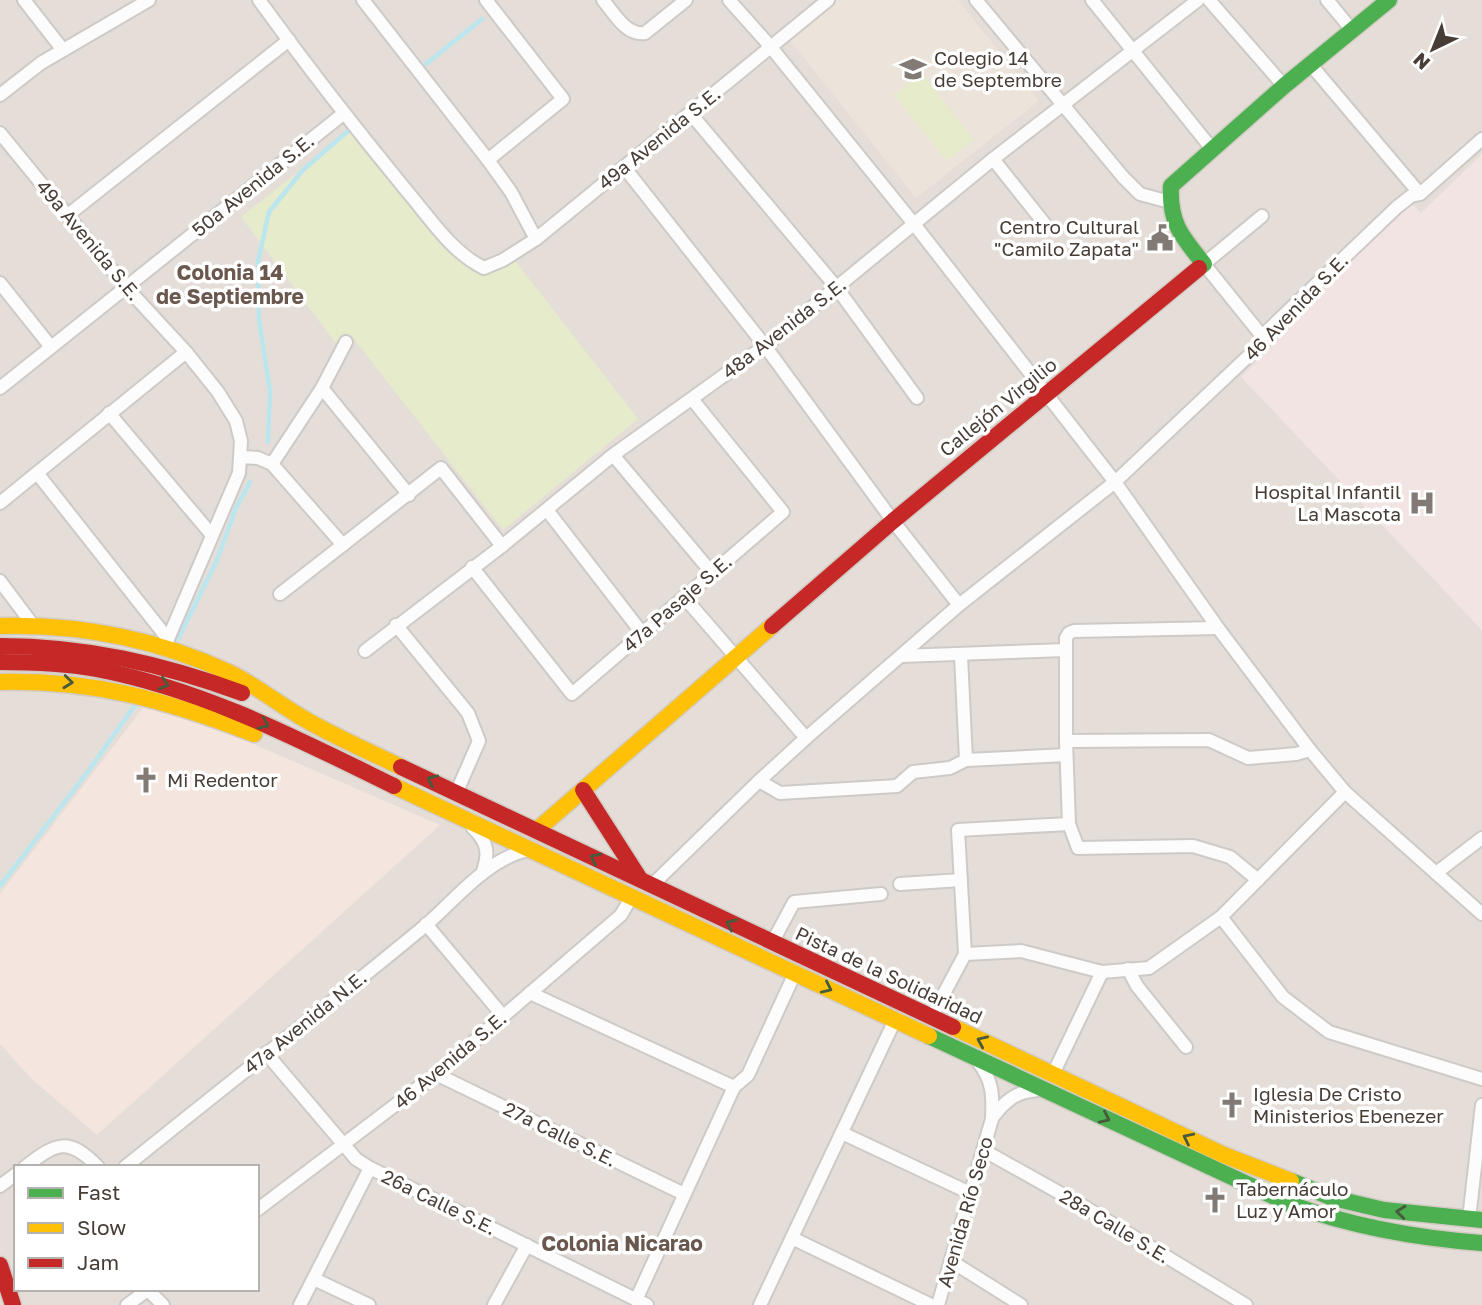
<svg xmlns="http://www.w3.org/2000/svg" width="1482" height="1305" font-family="'Golos Text',sans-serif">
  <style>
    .residential { fill: #e5ded8; fill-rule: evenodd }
    .commercial { fill: #f4e6de }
    .education { fill: #ece3da }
    .medical { fill: #f3e4e4 }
    .green { fill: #e5ebcb }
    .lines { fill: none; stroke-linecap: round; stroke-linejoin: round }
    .stream { stroke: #bbe6ee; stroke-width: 4.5 }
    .street-casing { stroke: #cdcac7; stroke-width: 16 }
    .fast-casing { stroke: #d2cbc3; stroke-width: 19 }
    .slow-casing { stroke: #d2cbc3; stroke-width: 19 }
    .jam-casing { stroke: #d2cbc3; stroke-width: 19 }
    .street { stroke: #fdfcfc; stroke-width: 12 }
    .fast { stroke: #4caf50; stroke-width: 16 }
    .slow { stroke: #ffc107; stroke-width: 16 }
    .jam { stroke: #c62828; stroke-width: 16 }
    .oneway { stroke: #485a3c }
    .labels { text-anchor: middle; stroke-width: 7; stroke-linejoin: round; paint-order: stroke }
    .poi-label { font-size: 19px; fill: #473d36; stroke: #fff; text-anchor: start }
    .street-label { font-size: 19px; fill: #473d36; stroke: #fff }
    .neighbourhood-label { font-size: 21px; font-weight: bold; fill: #6a584e; stroke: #fff }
  </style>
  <rect width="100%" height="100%" fill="#f1eeeb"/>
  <path class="residential" d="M0,0H1482V1305H0ZM16,1167H257V1289H16Z"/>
  <path class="commercial" d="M150,699L440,825L97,1135L32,1079L0,1044V894Z"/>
  <path class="education" d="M835,0H958L1039,101L916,198L788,38Z"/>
  <path class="medical" d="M1482,154V630L1241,377L1272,347L1267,333L1408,200L1421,213Z"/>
  <g class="green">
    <path d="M922,73L974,140L947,161L894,95Z"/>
    <path d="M358,125L456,244L492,268L516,262L638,419L503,530L351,335L339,343L334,341L241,217Z"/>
  </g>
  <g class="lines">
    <g class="stream">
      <path d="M426,64L482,19"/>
      <path d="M268,442L270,391L259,320L258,261L269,212L303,170L348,131"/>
      <path d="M178,639L217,560L236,508L250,482"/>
      <path d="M0,886L86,774L138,701"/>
    </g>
    <g class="street-casing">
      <g id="street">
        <path d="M24,0L63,50"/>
        <path d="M259,0C306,65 355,128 406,190C430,218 451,252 484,268L503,260L536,239L828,0"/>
        <path d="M363,0L488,160L511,192L536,239"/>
        <path d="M486,0L563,99L488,160"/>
        <path d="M603,0C614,13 626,36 645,33L686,0"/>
        <path d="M729,0L770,46L914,224L1115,482L1218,628L1310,750L1345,792L1482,914"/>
        <path d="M976,0L1123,177L1140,194L1170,202"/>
        <path d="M1092,0L1212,149"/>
        <path d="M1209,0L1284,86"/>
        <path d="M1327,0L1352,30"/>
        <path d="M1311,65L1420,194"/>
        <path d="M0,95L41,63L149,0"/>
        <path d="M691,114L837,288L917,398"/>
        <path d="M0,133L126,287L186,352L218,392L236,421L241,441L239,473L168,639L162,647"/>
        <path d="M993,159L1044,223"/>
        <path d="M624,167L765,346L893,521L959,605"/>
        <path d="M68,215L289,40"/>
        <path d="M1262,216L1204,264L1262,336"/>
        <path d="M0,283L51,347"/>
        <path d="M0,388L343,114"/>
        <path d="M322,388L409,495"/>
        <path d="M109,413L211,534"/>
        <path d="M613,455L712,573"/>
        <path d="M241,457L258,458L272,464L343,545"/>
        <path d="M272,464L322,388L346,342"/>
        <path d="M37,473L168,639"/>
        <path d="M0,503L186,352"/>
        <path d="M547,510L642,633"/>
        <path d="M472,567L572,694L783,512L692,399"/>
        <path d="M0,581L33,625"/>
        <path d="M280,594L441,468L502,546"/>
        <path d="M684,597L806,738"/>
        <path d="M396,625L468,713L479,741L457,791"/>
        <path d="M365,651L502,546L613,455L765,346L993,159L1198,0"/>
        <path d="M901,656L1066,650"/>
        <path d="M961,656L966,760"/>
        <path d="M1066,741L1209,740L1248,758L1296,754L1310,750"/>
        <path d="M759,781L780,793L897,786L913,772L950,768L966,760L1066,755"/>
        <path d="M1069,824L1078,848L1193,846L1230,857L1258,880"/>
        <path d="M473,828C489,843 489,855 482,874"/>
        <path d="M1436,873L1482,838"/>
        <path d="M900,884L961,880"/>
        <path d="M651,886L759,781L806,738L959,605L1115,482L1259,346L1262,336L1397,207L1411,196L1420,194L1482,139"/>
        <path d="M1221,917L1283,997L1329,1032L1482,1079"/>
        <path d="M426,924L503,1016"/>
        <path d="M772,943L794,902L881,894"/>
        <path d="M965,954L1021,951L1102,972L1149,968L1221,917L1345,792"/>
        <path d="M1128,969L1137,986L1186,1047"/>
        <path d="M530,993L734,1087"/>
        <path d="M931,1018L965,954L958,830L1069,824L1066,741V638L1069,633L1074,631L1218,628"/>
        <path d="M266,1053L356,1159L370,1168L647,1305"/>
        <path d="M436,1074L684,1194"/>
        <path d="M1053,1074L1102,972"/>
        <path d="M992,1118C1005,1101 1016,1091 1039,1090"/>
        <path d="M842,1133L970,1193"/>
        <path d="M983,1150L1083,1206L1246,1305"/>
        <path d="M25,1167C56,1143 68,1136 98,1167"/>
        <path d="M125,1167C225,1086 327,1007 426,925C456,899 487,859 528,850"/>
        <path d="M0,1186L16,1174"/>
        <path d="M257,1210L436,1074L621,915L631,898"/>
        <path d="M1469,1219L1482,1105"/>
        <path d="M792,1238L931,1305"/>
        <path d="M951,1261L1021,1305"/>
        <path d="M314,1279L369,1305"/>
        <path d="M148,1290L163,1305"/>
        <path d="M636,1300L734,1087L748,1075L795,973"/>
        <path d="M127,1305L149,1289"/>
        <path d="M300,1305L370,1168"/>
        <path d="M494,1305L527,1245"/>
        <path d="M760,1305L895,1020"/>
        <path d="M938,1305L992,1119C993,1096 993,1080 978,1062"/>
      </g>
    </g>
    <g class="fast-casing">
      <g id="fast">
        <path d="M1199,268L1204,264C1182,237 1169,223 1171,186L1284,86L1389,0"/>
        <path d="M929,1036L1290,1204C1353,1227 1416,1238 1482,1243"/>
        <path d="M1291,1181L1333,1198L1384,1210L1482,1220"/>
      </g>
    </g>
    <g class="slow-casing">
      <g id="slow">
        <path d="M0,626C79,624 156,639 228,672C254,684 277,703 301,717C333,736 368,751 401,767"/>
        <path d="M0,682C95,680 166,700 254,734"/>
        <path d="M394,786L929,1036"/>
        <path d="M538,829L772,626"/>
        <path d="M953,1027L1224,1155L1291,1181"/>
      </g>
    </g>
    <g class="jam-casing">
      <g id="jam">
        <path d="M772,626L893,521L1199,268"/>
        <path d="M0,646C85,646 163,664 242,693"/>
        <path d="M0,662C32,662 64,663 96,669C202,689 298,739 394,786"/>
        <path d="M401,767L953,1027"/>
        <path d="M583,790L640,879"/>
        <path d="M0,1265L13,1305"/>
      </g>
    </g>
    <use href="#street" class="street"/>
    <use href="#fast" class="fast"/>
    <use href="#slow" class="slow"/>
    <use href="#jam" class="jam"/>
  </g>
  <defs><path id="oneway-chevron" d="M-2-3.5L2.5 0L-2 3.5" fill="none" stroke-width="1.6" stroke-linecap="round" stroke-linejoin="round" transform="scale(1.75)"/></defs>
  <g class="oneway">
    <use href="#oneway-chevron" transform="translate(68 682) rotate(6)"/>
    <use href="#oneway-chevron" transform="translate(164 684) rotate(17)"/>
    <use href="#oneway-chevron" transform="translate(264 724) rotate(25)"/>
    <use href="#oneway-chevron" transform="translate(432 780) rotate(-155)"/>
    <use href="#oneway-chevron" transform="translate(595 858) rotate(-154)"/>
    <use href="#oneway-chevron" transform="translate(731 924) rotate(-155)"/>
    <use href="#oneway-chevron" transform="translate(827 988) rotate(25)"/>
    <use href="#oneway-chevron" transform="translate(982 1041) rotate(-156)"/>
    <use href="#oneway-chevron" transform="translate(1105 1118) rotate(25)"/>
    <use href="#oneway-chevron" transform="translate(1188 1138) rotate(-154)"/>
    <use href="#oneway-chevron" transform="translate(1401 1212) rotate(-174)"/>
  </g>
  <defs>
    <g id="school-bare" transform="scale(2.1)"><path d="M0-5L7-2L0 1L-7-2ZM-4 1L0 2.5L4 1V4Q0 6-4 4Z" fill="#827b75" stroke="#fff" stroke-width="2.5" paint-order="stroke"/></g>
    <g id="civic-bare" transform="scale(2.1)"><path d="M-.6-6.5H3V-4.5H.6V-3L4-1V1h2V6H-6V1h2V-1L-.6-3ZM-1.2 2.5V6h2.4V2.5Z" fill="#827b75" stroke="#fff" stroke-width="2.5" paint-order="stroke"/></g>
    <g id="hospital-bare" transform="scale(2.1)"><path d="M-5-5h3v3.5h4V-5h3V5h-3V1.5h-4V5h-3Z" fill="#827b75" stroke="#fff" stroke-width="2.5" paint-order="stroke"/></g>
    <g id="church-bare" transform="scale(2.1)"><path d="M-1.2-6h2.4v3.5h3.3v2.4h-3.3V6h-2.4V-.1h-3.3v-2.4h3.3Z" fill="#827b75" stroke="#fff" stroke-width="2.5" paint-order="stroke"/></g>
  </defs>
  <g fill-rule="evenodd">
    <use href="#school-bare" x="913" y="69"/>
    <use href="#civic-bare" x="1160" y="238"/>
    <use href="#hospital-bare" x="1422" y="503"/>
    <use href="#church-bare" x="146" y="780"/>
    <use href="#church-bare" x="1232" y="1105"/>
    <use href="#church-bare" x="1215" y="1200"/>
  </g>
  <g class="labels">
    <g class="poi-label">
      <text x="934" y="65">Colegio 14<tspan x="934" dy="22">de Septembre</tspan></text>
      <text x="1139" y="234" text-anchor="end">Centro Cultural<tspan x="1139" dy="22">"Camilo Zapata"</tspan></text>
      <text x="1401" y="499" text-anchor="end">Hospital Infantil<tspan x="1401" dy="22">La Mascota</tspan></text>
      <text x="167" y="787">Mi Redentor</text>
      <text x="1253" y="1101">Iglesia De Cristo<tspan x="1253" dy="22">Ministerios Ebenezer</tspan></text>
      <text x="1236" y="1196">Tabernáculo<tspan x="1236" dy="22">Luz y Amor</tspan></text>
    </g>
    <g class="street-label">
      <text transform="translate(659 138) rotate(-39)" y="7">49a Avenida S.E.</text>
      <text transform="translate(253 185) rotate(-39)" y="7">50a Avenida S.E.</text>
      <text transform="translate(89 240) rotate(50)" y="7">49a Avenida S.E.</text>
      <text transform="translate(1296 307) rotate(-46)" y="7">46 Avenida S.E.</text>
      <text transform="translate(784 328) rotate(-38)" y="7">48a Avenida S.E.</text>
      <text transform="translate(998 407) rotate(-39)" y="7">Callejón Virgilio</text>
      <text transform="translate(677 603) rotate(-41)" y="7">47a Pasaje S.E.</text>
      <text transform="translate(889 975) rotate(25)" y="7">Pista de la Solidaridad</text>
      <text transform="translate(305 1022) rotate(-39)" y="7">47a Avenida N.E.</text>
      <text transform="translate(450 1060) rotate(-40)" y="7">46 Avenida S.E.</text>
      <text transform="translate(560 1134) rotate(26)" y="7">27a Calle S.E.</text>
      <text transform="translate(439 1202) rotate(26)" y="7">26a Calle S.E.</text>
      <text transform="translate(965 1212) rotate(-74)" y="7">Avenida Río Seco</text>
      <text transform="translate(1115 1226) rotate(31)" y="7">28a Calle S.E.</text>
    </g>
    <g class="neighbourhood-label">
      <text x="230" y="280">Colonia 14<tspan x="230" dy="24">de Septiembre</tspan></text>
      <text x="622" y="1251">Colonia Nicarao</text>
    </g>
  </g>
  <rect x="14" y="1165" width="245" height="126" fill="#ffffff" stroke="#b5b1af" stroke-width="2"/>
  <rect x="28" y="1188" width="35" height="10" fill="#4caf50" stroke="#b5b1af" stroke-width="2"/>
  <text x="77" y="1200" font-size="21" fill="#473d36">Fast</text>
  <rect x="28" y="1223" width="35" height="10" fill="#ffc107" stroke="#b5b1af" stroke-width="2"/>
  <text x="77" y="1235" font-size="21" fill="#473d36">Slow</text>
  <rect x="28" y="1258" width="35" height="10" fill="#c62828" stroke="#b5b1af" stroke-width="2"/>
  <text x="77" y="1270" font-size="21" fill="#473d36">Jam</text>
  <g transform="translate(1433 49) rotate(223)" stroke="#ffffff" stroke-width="5" paint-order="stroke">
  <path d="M0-5L12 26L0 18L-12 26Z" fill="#473d36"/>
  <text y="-10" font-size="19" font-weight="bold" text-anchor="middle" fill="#473d36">N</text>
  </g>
</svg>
